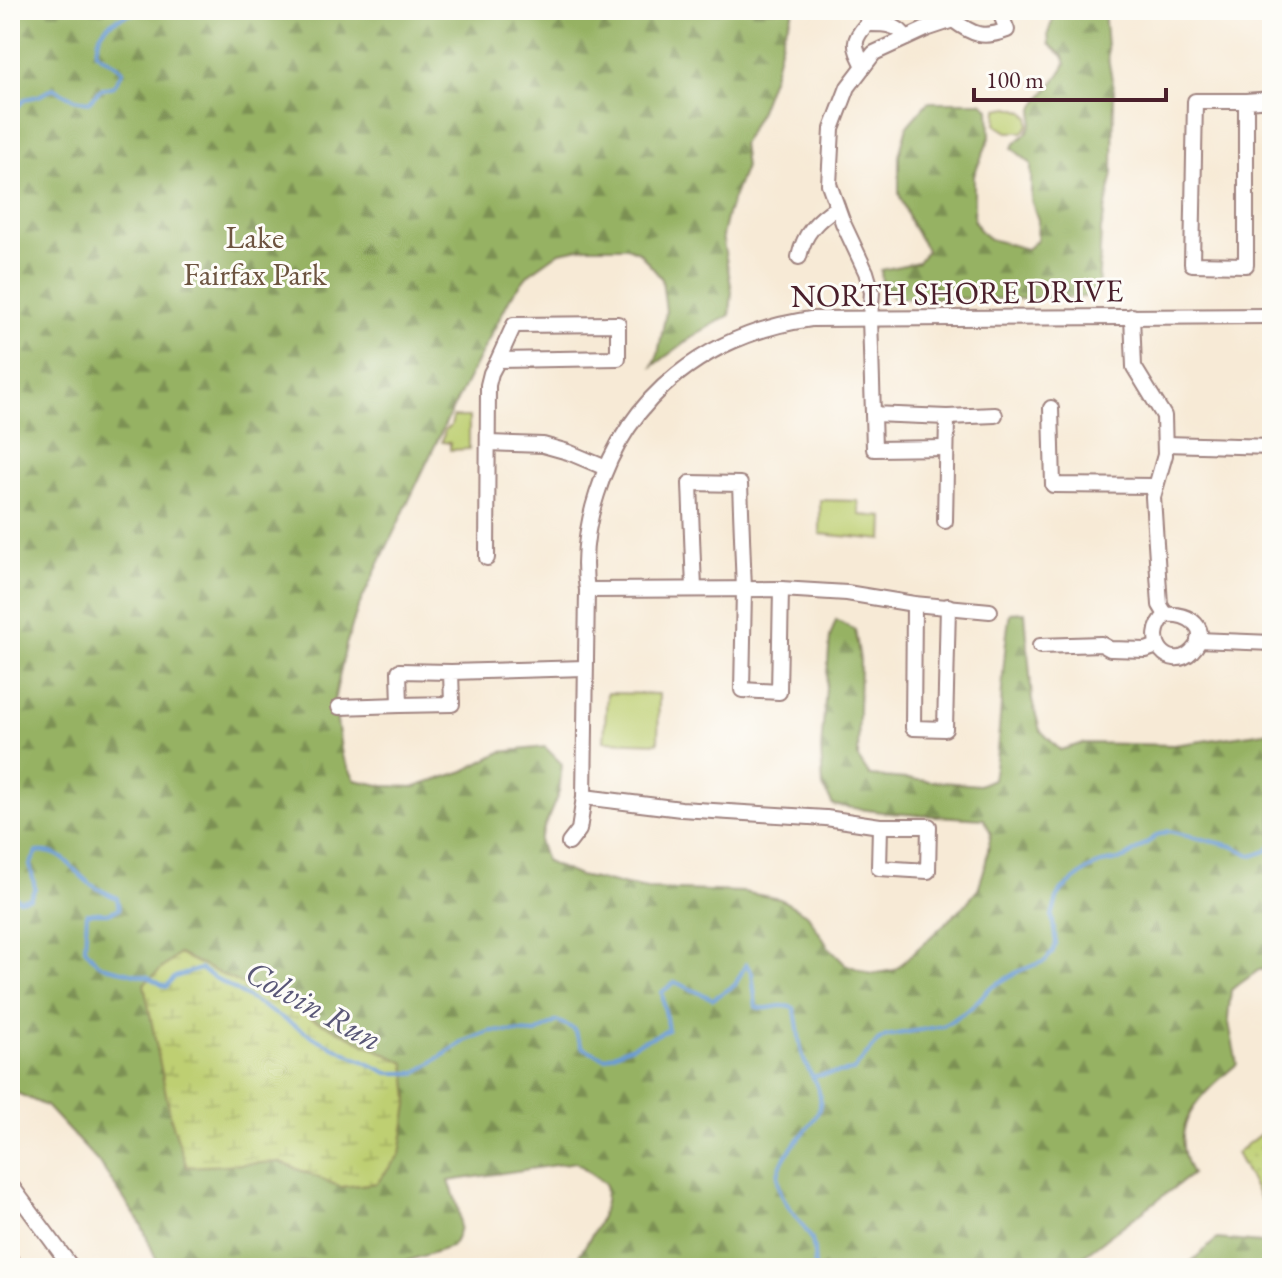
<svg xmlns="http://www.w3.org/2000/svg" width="1282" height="1278" font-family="'EB Garamond',serif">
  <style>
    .green { fill: #becf72; stroke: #84774e; stroke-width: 2 }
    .forest { fill: url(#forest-firs); stroke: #706848; stroke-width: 2 }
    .wetland { fill: url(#wetland-marsh); stroke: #84774e; stroke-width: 2 }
    .garden { fill: url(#garden-dots); stroke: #84774e; stroke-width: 2 }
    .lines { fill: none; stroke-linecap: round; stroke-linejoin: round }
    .stream { stroke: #6b9cd5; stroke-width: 4 }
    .minor-casing { stroke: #a08480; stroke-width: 18 }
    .minor { stroke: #fff; stroke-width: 14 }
    .labels { text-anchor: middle; stroke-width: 6; stroke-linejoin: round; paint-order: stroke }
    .park-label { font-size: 32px; fill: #6d5440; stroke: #fdfcf7 }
    .street-label { font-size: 32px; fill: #4a1f2b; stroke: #fdfcf7 }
    .water-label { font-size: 34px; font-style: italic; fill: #595777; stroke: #fdfcf7 }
  </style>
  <defs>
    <pattern id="forest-firs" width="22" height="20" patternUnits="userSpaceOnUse" patternTransform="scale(2)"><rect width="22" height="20" fill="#96b264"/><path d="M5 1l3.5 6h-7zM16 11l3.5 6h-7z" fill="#7c9053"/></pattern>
    <pattern id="wetland-marsh" width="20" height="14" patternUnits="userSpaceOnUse" patternTransform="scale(2)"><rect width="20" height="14" fill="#becf72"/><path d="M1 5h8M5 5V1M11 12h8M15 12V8" fill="none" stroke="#a5b163"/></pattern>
    <pattern id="garden-dots" width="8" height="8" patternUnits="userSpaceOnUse" patternTransform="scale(2)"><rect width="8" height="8" fill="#becf72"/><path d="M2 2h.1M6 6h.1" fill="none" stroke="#a5b163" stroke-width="1.8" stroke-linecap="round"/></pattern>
  </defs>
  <rect width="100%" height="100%" fill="#fdfcf7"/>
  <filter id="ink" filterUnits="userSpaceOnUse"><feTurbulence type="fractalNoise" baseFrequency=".0125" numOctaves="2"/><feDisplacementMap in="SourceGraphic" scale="16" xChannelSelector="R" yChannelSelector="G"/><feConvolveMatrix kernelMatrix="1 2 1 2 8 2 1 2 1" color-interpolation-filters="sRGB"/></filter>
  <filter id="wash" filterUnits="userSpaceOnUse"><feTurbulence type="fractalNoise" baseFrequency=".006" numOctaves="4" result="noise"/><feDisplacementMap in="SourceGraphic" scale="32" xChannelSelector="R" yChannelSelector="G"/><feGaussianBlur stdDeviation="1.8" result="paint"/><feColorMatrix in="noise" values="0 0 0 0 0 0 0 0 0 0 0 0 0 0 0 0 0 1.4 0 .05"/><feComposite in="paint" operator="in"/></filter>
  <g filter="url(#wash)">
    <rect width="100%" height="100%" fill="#f7ead6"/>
    <g class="green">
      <path d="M1009,107L1023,111L1029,117V125L1023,132H1008L996,125L997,109Z"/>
      <path d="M453,417H469V449L450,450V443L442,442L445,430L451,426Z"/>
      <path d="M820,500L858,501L860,515L884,517L883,540L820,534Z"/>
      <path d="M607,693L659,694L658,743L604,741Z"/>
    </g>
    <g class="forest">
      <path d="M10,10H794L784,32L774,73L759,113L742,144L745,167L727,214L722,236L732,291L730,315L698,333L653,366L658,354L666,312L662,279L639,252L627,247H586L560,252L529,274L510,298L447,420L357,610L346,645L334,701L342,756L355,780L385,786L415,787L464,771L501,752L545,747L562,764L559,792L539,840L546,862L579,876L647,889L743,892L780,899L808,915L829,948L845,964L870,974L895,970L966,904L978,889L985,867L991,833L984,819L888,813L833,805L823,787L821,750L830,637L836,620L855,630L860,660L858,758L870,776L979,785L993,779C1003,724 1000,668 1010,613L1025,612L1032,700L1040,730L1060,750L1084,743L1174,745L1272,731V969L1259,970L1231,990L1228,1018L1237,1064C1203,1093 1164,1125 1192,1174L1067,1268H571C587,1241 610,1216 605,1184L576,1162L449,1181C457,1204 468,1226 451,1247L385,1268H352L335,1263L314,1262L295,1263L288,1268H160L141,1224L100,1164L46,1106L10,1090Z"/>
      <path d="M1056,10H1104L1108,58L1114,91L1113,173L1101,230L1098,292L1083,297L1009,299L893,298L882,283L881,270L918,262L927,250L912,226L899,194V156L907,126L928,102H981L989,108L990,137L974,175V220L980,231L990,239L1027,249L1037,240L1038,220L1031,200V164L1012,148C1017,139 1025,137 1029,129C1035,122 1031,112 1036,105C1045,89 1059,80 1066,63L1063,56L1049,44L1048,33Z"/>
      <path d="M1217,1239L1272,1244V1268H1184Z"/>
    </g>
    <path class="wetland" d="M179,954L405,1063L409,1098L400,1154L377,1183L341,1187L280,1162L187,1167L171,1119L144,984Z"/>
    <path class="garden" d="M1272,1125V1204L1262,1202L1236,1153Z"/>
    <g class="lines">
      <g class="stream">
        <path d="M10,114L25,99L39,96L53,88L74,99L89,102L100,90L114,86L123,71C115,62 105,60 96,52C98,23 118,17 144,10"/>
        <path d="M10,892L19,900L30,898L35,888L30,865L37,852C63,849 70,868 89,883C97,889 107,893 117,898L119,909L108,913H87L85,948L97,963L105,967L148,977L166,987L175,977L200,969L317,1039L388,1073H416L465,1041L491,1031L536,1033L557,1021L574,1029L582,1047L605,1058L668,1030L662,992L675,982L713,999L735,985L746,964L752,973L756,1007C769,1012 777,1002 794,1008C799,1024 798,1042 803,1057C808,1074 825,1089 819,1109C812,1131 777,1154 778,1179C780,1204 799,1217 811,1238C815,1246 814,1258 815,1268"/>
        <path d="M815,1076L853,1071L878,1041L886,1036L943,1026L970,1009L990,988L1019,971L1045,961L1052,953L1056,943L1052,916L1057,899L1062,890L1087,870L1101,863L1124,859L1158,835L1169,831L1232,846L1253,856L1266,851L1272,845"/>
      </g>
    </g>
  </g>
  <g filter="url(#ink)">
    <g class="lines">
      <g class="minor-casing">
        <g id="minor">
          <path d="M953,20C973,35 983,39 1007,30L999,10"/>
          <path d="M864,66C854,46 851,41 867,24C883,24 897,23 906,38"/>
          <path d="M1246,101H1195L1192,264L1246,265V101L1272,99"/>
          <path d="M799,257C804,233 817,220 837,207"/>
          <path d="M1132,316L1134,367L1164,416L1165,455L1153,497L1160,605L1166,615C1140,640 1171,673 1192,651C1213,630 1189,612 1166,615"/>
          <path d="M1051,408L1053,485L1155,486"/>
          <path d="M873,414L874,449L946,448"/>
          <path d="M947,417L995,415"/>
          <path d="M488,443L543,445L568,452L606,468"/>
          <path d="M1165,444L1272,447"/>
          <path d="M945,521L947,417L873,414L870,318L872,292L866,272L843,223L829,184L832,129L848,87L874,53L926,29L953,20V10"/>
          <path d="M487,558L488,385L491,373L498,360L618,358V324L514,325L498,360"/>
          <path d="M694,589L690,483L740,484L744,590L742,690L779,692L781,589"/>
          <path d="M587,590L781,589L847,593L914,604L990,611"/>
          <path d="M914,604L913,728L945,729L948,606"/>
          <path d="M1198,640L1272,643"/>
          <path d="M1040,646L1101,644L1110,649L1146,650L1157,646"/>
          <path d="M451,672L452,704L400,705L399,671L451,672L585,668"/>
          <path d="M339,707L400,705"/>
          <path d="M584,797L681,809L826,818L880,826"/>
          <path d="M880,826H929L928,871L879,868Z"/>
          <path d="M569,843L579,830L584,797L587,590C582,558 587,525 597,494C628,394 708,334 811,319L1272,316"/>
          <path d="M10,1184L72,1268"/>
          <path d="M10,1259L17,1268"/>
        </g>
      </g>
      <use href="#minor" class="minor"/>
    </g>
  </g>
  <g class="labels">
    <g class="park-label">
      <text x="255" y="248">Lake<tspan x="255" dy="37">Fairfax Park</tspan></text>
    </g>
    <g class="street-label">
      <text transform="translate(957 293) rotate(-1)" y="11">NORTH SHORE DRIVE</text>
    </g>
    <g class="water-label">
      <text transform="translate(314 1005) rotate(29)" y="12">Colvin Run</text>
    </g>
  </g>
  <rect width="1282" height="1278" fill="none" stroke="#fdfcf7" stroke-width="40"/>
  <path d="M974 88v12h192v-12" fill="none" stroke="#4a1f2b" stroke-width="4"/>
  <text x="986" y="88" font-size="24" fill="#4a1f2b" stroke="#fdfcf7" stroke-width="6" paint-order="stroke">100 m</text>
</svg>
